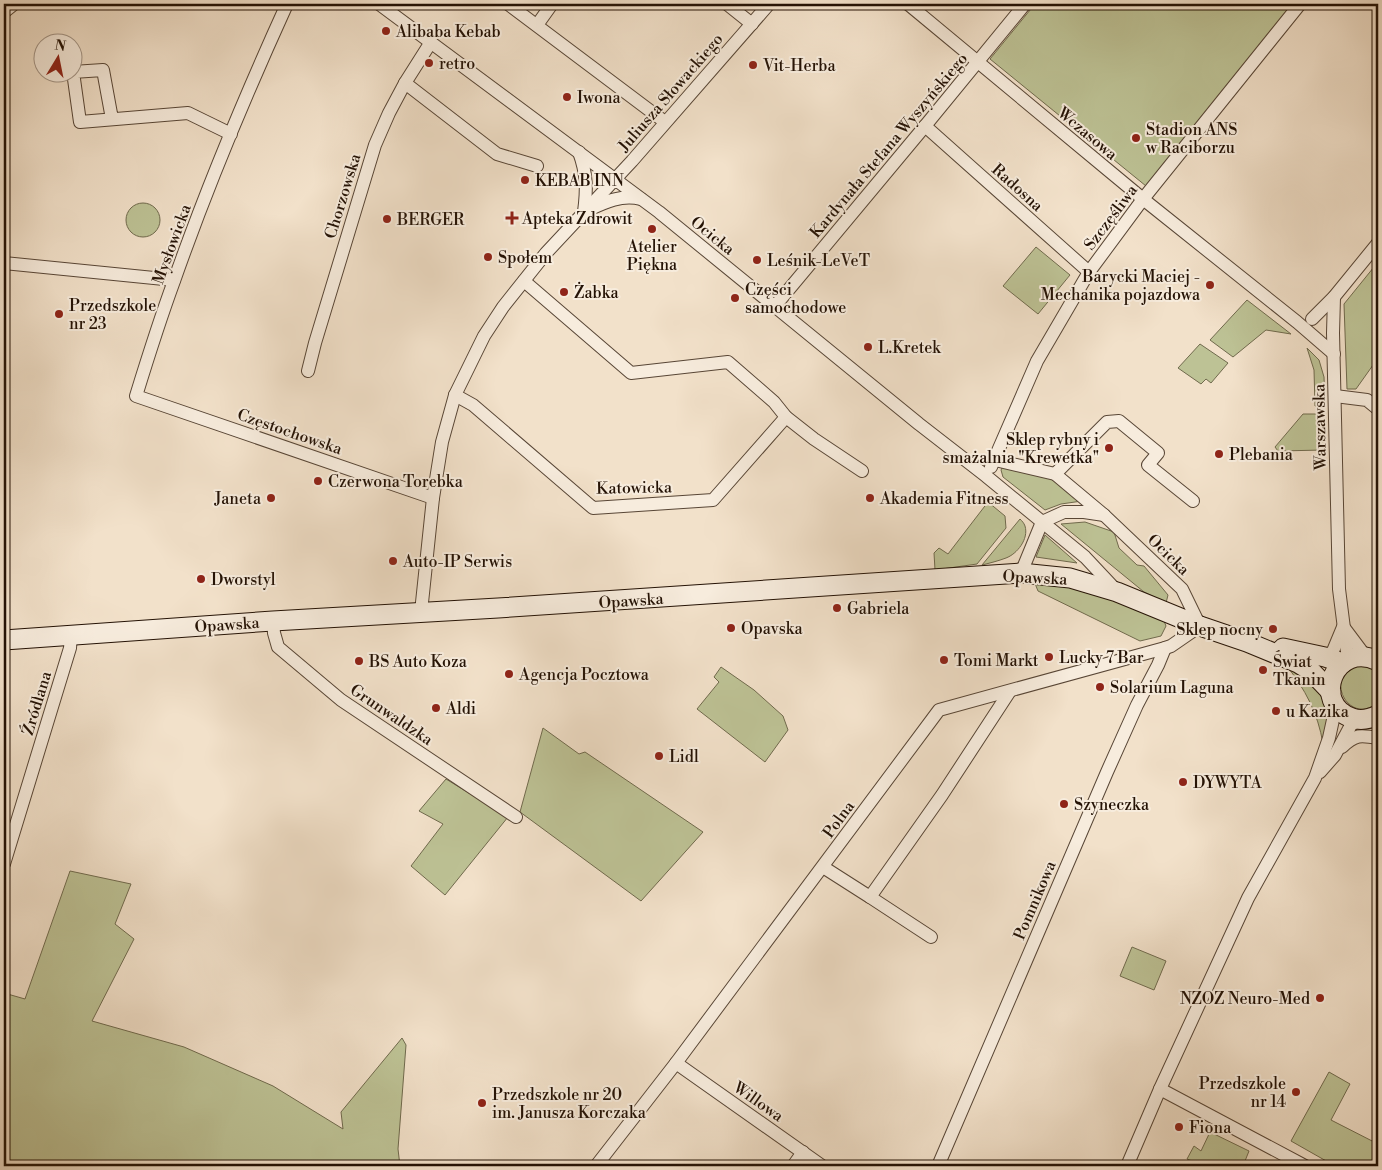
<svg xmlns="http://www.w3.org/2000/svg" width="1382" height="1170" font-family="'Libre Bodoni',serif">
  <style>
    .green { fill: #bdc295; stroke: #706a4d }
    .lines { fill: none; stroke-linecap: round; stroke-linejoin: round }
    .street-casing { stroke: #584636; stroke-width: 14 }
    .secondary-casing { stroke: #241205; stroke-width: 21 }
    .street { stroke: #f7ecdd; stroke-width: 12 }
    .secondary { stroke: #f7ecdd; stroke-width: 19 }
    .poi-dot { fill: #8f2418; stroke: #f7ecdd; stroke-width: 2 }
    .labels { text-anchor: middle; stroke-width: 4; stroke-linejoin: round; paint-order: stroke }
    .poi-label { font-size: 16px; fill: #241205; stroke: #f7ecdd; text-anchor: start }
    .street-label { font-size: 16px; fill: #241205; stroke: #f7ecdd }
  </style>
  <rect width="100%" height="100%" fill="#f2e1ca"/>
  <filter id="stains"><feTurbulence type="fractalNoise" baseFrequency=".004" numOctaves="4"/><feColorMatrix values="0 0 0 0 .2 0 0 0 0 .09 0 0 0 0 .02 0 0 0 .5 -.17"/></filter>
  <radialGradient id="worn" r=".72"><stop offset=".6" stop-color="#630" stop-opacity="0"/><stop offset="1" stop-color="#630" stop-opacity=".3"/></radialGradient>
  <g class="green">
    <path d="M1035,4H1293L1146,186L990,59Z"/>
    <circle cx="143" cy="220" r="17"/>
    <path d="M1036,247L1070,275L1038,314L1003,286Z"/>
    <path d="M1378,262V358L1356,389H1347L1344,304Z"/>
    <path d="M1247,300L1291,334L1266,330L1233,357L1210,340Z"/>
    <path d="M1200,344L1228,363L1211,383L1206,379L1201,384L1178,368Z"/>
    <path d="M1307,348L1319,360L1324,377L1325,406H1315L1314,370Z"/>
    <path d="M1303,414H1323L1324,450L1278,451L1275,447Z"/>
    <path d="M1003,466L1055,480L1082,501L1061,504L1045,510L1003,477L1001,470Z"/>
    <path d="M988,502L1005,516L1006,528L977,564L935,570L934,553L939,548L948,554Z"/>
    <path d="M1020,519C1022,521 1024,523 1025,526C1029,539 1017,554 1006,558C998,561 990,563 982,565Z"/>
    <path d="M1085,522L1114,532L1119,548L1137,565L1144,566L1168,595L1166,603L1144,592L1061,524Z"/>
    <path d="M1045,535L1077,563L1036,557Z"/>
    <path d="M1034,581L1061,582L1162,616L1166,626L1161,636L1140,641L1038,591Z"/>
    <path d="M1286,665L1303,673L1323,694L1328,713L1323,744C1318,713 1305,689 1286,665Z"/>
    <path d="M1361,665L1375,669L1378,672V702C1350,728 1320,675 1361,665Z"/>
    <path d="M721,667L754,690L783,716L788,730L765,762L697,709L719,682L714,677Z"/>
    <path d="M543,728L579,754L585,752L703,832L641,901L520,812Z"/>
    <path d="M446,779L508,817L445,895L411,866L443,824L419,811Z"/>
    <path d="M70,871L131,884L115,924L134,939L92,1021L184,1047L273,1086L343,1129L341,1112L402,1038L406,1045L398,1149L400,1166H4V993L25,999Z"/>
    <path d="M1132,947L1166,961L1154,990L1120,976Z"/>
    <path d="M1329,1072L1350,1084L1331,1120L1378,1144V1166H1335L1291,1141Z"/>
    <path d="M1210,1132L1249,1151L1243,1166H1190L1192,1161L1187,1159L1194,1146L1201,1151Z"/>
  </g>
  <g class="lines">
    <g class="street-casing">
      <g id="street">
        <path d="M287,4C246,94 207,187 174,281C160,319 148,357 136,396L433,498"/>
        <path d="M379,4L659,212L919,424L986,476L1085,557L1116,590"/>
        <path d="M508,4L665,122"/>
        <path d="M727,4L752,24"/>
        <path d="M908,4L1143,199L1297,322L1334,354"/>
        <path d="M4,12L14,4"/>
        <path d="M537,25L552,4"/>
        <path d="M405,83L497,154L537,166"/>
        <path d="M112,119L103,70L73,72L80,122L188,113L231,134"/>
        <path d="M925,126L1089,272"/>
        <path d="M579,152C587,174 587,189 584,212"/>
        <path d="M588,210C605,202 622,194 641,199"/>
        <path d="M4,263L174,280"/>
        <path d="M524,281L631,373L728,362L774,402L786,417L814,439L862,471"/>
        <path d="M1334,297L1333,333L1339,589L1348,660"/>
        <path d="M775,306L925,126L1025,4"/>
        <path d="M1312,319L1334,297L1378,243"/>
        <path d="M308,371L315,343L375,145L389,113L405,83L431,42"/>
        <path d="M455,395L473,405L593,508L713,500L786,417"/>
        <path d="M1335,396L1367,400L1378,409"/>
        <path d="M991,467L1037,361L1089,272L1143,199L1300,4"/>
        <path d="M1055,474L1107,422L1119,421L1158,453L1148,465L1193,501"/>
        <path d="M1021,573L1042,522L1064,512H1084L1104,515"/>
        <path d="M421,612L433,498L442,442L455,395L484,336L503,307L546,253L632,161L769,4"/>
        <path d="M273,621L274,633L278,647L341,700L516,817"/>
        <path d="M1345,629L1366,657"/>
        <path d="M1325,657L1333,651L1343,627"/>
        <path d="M1342,747C1355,734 1361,735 1378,738"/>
        <path d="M1320,772L1335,755L1351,725L1360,719"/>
        <path d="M4,864L70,648L71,636"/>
        <path d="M823,867L870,897L942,795L1010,691"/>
        <path d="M870,897L931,937"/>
        <path d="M676,1063L822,1166"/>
        <path d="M1160,1089L1305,1166"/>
        <path d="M596,1166L676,1063L939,710L1165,648L1171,646L1200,626L1182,589L1104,515L1055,474L995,460"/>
        <path d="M793,1166L803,1152"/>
        <path d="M938,1166L1107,772L1137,705L1158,665L1165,648"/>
        <path d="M1127,1166L1160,1089L1248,898L1315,778L1329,738L1336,706"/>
      </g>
    </g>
    <g class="secondary-casing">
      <g id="secondary">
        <path d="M4,640L273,621L498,608L1021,573L1070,578L1117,592L1200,626L1247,642L1298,663L1311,671L1331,692"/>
        <path d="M1283,648L1325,657L1343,663"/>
        <path d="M1378,661C1335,640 1310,703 1352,718C1361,721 1370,719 1378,715"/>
      </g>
    </g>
    <use href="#street" class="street"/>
    <use href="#secondary" class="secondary"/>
  </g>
  <g class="poi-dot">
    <circle cx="386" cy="31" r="5"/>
    <circle cx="429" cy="63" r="5"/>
    <circle cx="753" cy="65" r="5"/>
    <circle cx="567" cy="97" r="5"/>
    <circle cx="1136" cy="138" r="5"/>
    <circle cx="525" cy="180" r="5"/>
    <path d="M509.5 210.5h5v5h5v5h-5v5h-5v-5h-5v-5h5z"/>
    <circle cx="387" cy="219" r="5"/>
    <circle cx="652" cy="229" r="5"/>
    <circle cx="488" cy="257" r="5"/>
    <circle cx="757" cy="260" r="5"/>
    <circle cx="1210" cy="285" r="5"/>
    <circle cx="564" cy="292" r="5"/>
    <circle cx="735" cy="298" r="5"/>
    <circle cx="59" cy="314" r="5"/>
    <circle cx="868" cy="347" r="5"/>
    <circle cx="1109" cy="448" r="5"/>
    <circle cx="1219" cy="454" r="5"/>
    <circle cx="318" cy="481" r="5"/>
    <circle cx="271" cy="498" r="5"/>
    <circle cx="870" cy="498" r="5"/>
    <circle cx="393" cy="561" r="5"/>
    <circle cx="201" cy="579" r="5"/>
    <circle cx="837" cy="608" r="5"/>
    <circle cx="731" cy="628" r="5"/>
    <circle cx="1273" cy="629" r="5"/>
    <circle cx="1049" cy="657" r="5"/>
    <circle cx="944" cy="660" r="5"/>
    <circle cx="359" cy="661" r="5"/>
    <circle cx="1263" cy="670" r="5"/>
    <circle cx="509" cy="674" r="5"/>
    <circle cx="1100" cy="687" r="5"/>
    <circle cx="436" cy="708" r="5"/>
    <circle cx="1276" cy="711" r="5"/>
    <circle cx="659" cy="756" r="5"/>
    <circle cx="1183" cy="782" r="5"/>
    <circle cx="1064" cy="804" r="5"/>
    <circle cx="1320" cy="998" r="5"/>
    <circle cx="1296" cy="1092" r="5"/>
    <circle cx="482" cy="1103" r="5"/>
    <circle cx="1179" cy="1127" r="5"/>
  </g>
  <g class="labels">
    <g class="poi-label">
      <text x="396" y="37">Alibaba Kebab</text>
      <text x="439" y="69">retro</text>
      <text x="763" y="71">Vit-Herba</text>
      <text x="577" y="103">Iwona</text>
      <text x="1146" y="135">Stadion ANS<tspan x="1146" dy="18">w Raciborzu</tspan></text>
      <text x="535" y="186">KEBAB INN</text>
      <text x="522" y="224">Apteka Zdrowit</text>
      <text x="397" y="225">BERGER</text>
      <text x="652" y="252" text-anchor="middle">Atelier<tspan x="652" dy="18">Piękna</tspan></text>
      <text x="498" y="263">Społem</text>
      <text x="767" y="266">Leśnik-LeVeT</text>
      <text x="1200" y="282" text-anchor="end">Barycki Maciej -<tspan x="1200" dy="18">Mechanika pojazdowa</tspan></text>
      <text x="745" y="295">Części<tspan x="745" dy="18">samochodowe</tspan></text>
      <text x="574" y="298">Żabka</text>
      <text x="69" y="311">Przedszkole<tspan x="69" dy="18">nr 23</tspan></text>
      <text x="878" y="353">L.Kretek</text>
      <text x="1099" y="445" text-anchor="end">Sklep rybny i<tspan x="1099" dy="18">smażalnia "Krewetka"</tspan></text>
      <text x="1229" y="460">Plebania</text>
      <text x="328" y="487">Czerwona Torebka</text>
      <text x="261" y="504" text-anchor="end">Janeta</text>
      <text x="880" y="504">Akademia Fitness</text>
      <text x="403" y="567">Auto-IP Serwis</text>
      <text x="211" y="585">Dworstyl</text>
      <text x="847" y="614">Gabriela</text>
      <text x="741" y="634">Opavska</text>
      <text x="1263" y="635" text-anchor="end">Sklep nocny</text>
      <text x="1059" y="663">Lucky 7 Bar</text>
      <text x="954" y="666">Tomi Markt</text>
      <text x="369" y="667">BS Auto Koza</text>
      <text x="1273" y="667">Świat<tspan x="1273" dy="18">Tkanin</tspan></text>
      <text x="519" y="680">Agencja Pocztowa</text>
      <text x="1110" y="693">Solarium Laguna</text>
      <text x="446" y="714">Aldi</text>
      <text x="1286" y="717">u Kazika</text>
      <text x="669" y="762">Lidl</text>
      <text x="1193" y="788">DYWYTA</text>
      <text x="1074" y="810">Szyneczka</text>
      <text x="1310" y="1004" text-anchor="end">NZOZ Neuro-Med</text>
      <text x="1286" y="1089" text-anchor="end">Przedszkole<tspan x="1286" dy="18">nr 14</tspan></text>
      <text x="492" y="1100">Przedszkole nr 20<tspan x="492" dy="18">im. Janusza Korczaka</tspan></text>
      <text x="1189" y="1133">Fiona</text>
    </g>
    <g class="street-label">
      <text transform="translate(670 92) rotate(-49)" y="6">Juliusza Słowackiego</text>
      <text transform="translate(1088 133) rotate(40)" y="6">Wczasowa</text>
      <text transform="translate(888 145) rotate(-50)" y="6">Kardynała Stefana Wyszyńskiego</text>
      <text transform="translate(1018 187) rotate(42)" y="6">Radosna</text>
      <text transform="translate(342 196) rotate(-73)" y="6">Chorzowska</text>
      <text transform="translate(1110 217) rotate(-53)" y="6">Szczęśliwa</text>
      <text transform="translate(713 235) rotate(39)" y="6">Ocicka</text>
      <text transform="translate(171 244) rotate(-70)" y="6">Mysłowicka</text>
      <text transform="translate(1319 427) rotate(-91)" y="6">Warszawska</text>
      <text transform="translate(290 431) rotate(19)" y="6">Częstochowska</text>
      <text transform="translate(634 487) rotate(-1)" y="6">Katowicka</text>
      <text transform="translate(1169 554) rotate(44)" y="6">Ocicka</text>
      <text transform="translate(1035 577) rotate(3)" y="6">Opawska</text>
      <text transform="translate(631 600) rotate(-4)" y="6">Opawska</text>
      <text transform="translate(227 624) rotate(-4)" y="6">Opawska</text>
      <text transform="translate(36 703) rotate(-73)" y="6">Źródlana</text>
      <text transform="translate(392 714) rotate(34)" y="6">Grunwaldzka</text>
      <text transform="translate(838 819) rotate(-54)" y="6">Polna</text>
      <text transform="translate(1034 900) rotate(-67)" y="6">Pomnikowa</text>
      <text transform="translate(759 1101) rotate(35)" y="6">Willowa</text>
    </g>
  </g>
  <rect width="1382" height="1170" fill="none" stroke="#f2e1ca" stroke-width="20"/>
  <rect x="5" y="5" width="1372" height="1160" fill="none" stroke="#241205" stroke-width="2.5"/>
  <rect x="10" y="10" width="1362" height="1150" fill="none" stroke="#241205"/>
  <g transform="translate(58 58) rotate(10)"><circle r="24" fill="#f7ecdd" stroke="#a39587"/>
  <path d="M0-4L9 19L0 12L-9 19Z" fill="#8f2418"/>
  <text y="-8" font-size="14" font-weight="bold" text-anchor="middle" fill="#241205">N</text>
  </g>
  <rect width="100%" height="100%" filter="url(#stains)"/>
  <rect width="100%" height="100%" fill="url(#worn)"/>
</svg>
